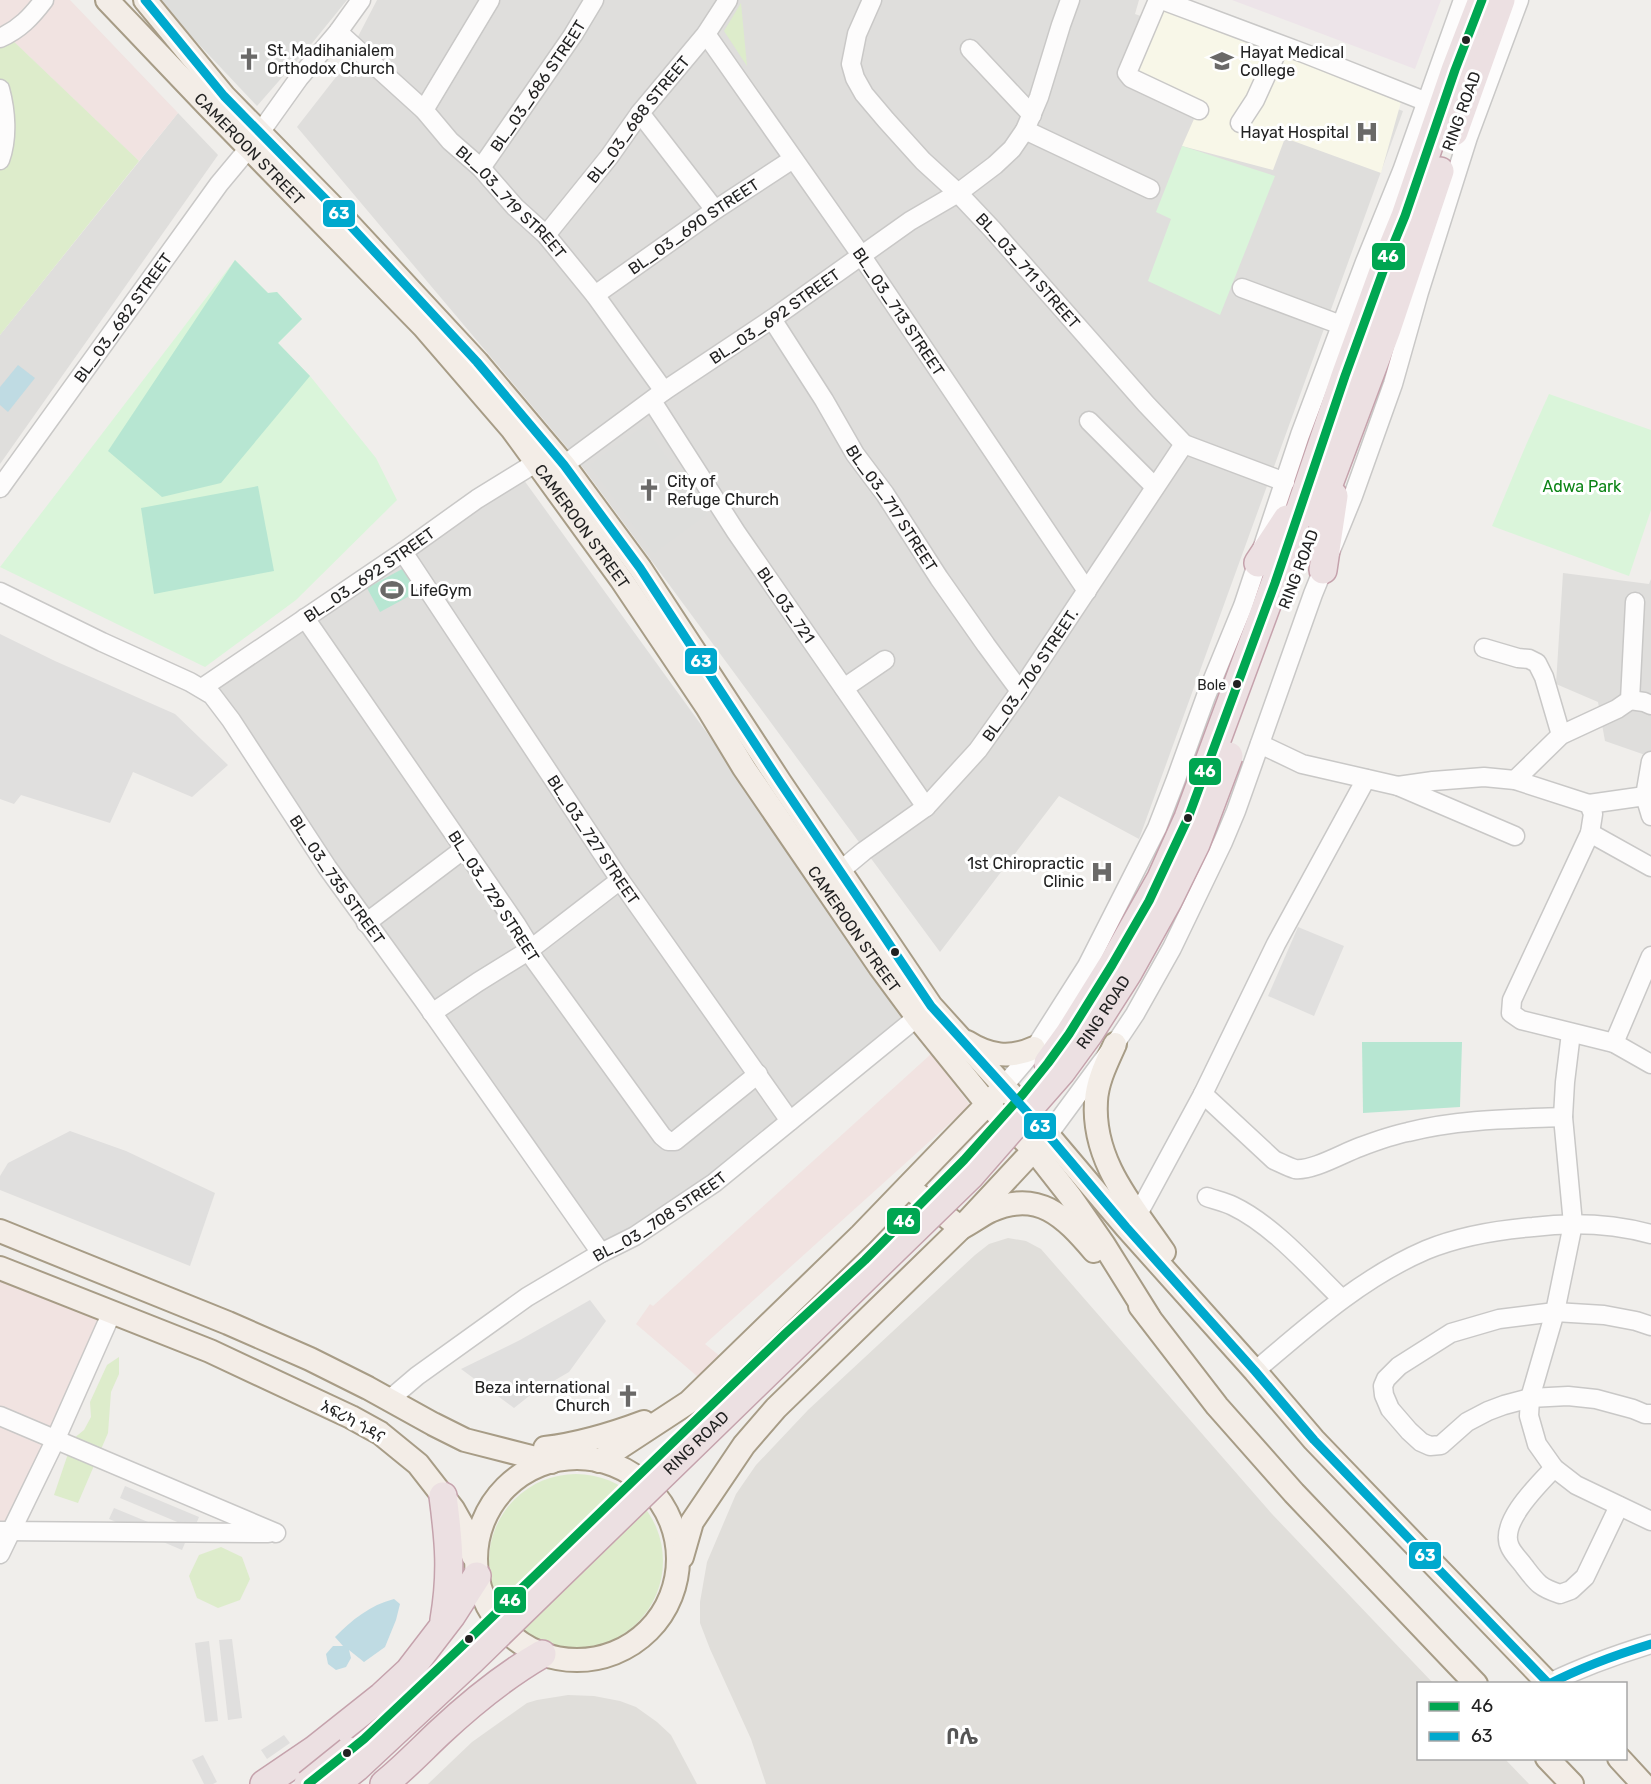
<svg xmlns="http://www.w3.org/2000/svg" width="1651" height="1784" font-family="Rubik,'Noto Sans Ethiopic',sans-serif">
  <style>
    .residential { fill: #dfdedc }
    .commercial { fill: #f1e3e1 }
    .industrial { fill: #ede4e9 }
    .education { fill: #f8f7e8 }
    .religious { fill: #dededc }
    .airport { fill: #e0deda }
    .grass { fill: #ddeccb }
    .park { fill: #daf5da }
    .pitch { fill: #b7e6d2 }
    .parking { fill: #e0dfde }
    .water { fill: #bfdbe3 }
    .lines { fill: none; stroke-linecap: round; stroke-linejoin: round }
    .minor-casing { stroke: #c9c8c7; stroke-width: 21 }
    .major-casing { stroke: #a79c86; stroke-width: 26 }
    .highway-casing { stroke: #c5a2ac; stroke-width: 30 }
    .minor { stroke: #fdfcfc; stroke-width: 18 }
    .major { stroke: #f3ede7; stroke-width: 22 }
    .highway { stroke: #ece0e2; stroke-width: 27 }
    .highway-bridge-casing { stroke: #c5a2ac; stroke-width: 30; stroke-linecap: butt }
    .highway-bridge { stroke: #ece0e2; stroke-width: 27 }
    .bus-1-casing { stroke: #fff; stroke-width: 14 }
    .bus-2-casing { stroke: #fff; stroke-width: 14 }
    .bus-1 { stroke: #00a651; stroke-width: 9 }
    .bus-2 { stroke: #00a9ce; stroke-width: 9 }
    .bus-dot { fill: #222; stroke: #fff; stroke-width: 2 }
    .labels { text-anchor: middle; stroke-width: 6; stroke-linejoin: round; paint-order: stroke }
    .bus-label { font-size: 14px; fill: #222; stroke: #fff; text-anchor: end }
    .poi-label { font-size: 16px; fill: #222; stroke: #fff; text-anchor: start }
    .street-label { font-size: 16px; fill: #222; stroke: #fff }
    .park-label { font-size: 16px; fill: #0c8416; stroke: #fff }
    .district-label { font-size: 22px; font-weight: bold; fill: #555; stroke: #fff }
    .line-badge { stroke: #fff; stroke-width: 2 }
    .badge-label { font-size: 16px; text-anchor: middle; font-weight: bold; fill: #fff }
  </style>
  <rect width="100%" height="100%" fill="#f0eeeb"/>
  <g class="residential">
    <path d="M377,0H1139L1135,14L1403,111L1139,839L1059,796L940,952L575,457L297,127L350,59L351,50Z"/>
    <path d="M178,113L218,155L0,464V335Z"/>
    <path d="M513,465L912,1016L600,1261L208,679L298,611L418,536Z"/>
    <path d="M1563,573L1649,584L1651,579V757L1605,741L1598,702L1556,684Z"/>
  </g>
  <g class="commercial">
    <path d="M0,0H70L178,113L139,161L8,36L0,44Z"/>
    <path d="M931,1054L970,1105L705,1344L721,1357L698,1377L636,1324L650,1304L653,1306Z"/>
    <path d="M0,1270L105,1311L0,1557Z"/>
  </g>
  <path class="industrial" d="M1232,0H1441L1415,69Z"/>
  <path class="education" d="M1160,8L1393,95L1401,102L1381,173L1285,138L1273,170L1182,146L1198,110L1128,73Z"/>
  <g class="religious">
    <path d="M157,0H347L313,42L257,106Z"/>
    <path d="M644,426L707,514L654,553L590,465Z"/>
  </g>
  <g class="airport">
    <path d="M1008,1238L1026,1241L1041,1249L1272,1514L1433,1683L1418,1684V1758L1505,1759L1529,1784H766L751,1739L710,1649L700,1623V1602L707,1562L736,1494L756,1465L808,1410L975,1255L989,1244Z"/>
    <path d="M568,1695L594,1696L620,1701L636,1707L657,1722L671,1735L697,1784H428L472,1742L527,1703L537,1700Z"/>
  </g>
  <g class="grass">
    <path d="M741,3L747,66L724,31Z"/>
    <path d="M8,36L139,161L0,335V44Z"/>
    <path d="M119,1357V1374L111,1392L108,1433L78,1503L54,1495L73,1439L84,1430L91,1417L90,1402L107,1365Z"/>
    <circle cx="576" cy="1561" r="87"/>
    <path d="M221,1547L242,1557L250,1579L240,1600L218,1608L197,1598L189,1576L199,1555Z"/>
  </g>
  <g class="park">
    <path d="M1182,146L1275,176L1220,315L1148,281L1171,219L1156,212Z"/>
    <path d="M235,260L268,293L277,292L302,319L278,343L310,376L376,458L397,500L296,600L205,667L0,567Z"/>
    <path d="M1549,394L1651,430V510L1629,576L1492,526L1526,445Z"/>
  </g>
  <g class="pitch">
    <path d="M235,260L268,293L277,292L302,319L278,343L310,376L221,483L162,497L108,451Z"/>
    <path d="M258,486L274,571L154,594L141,508Z"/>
    <path d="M404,568L417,592L380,612L367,588Z"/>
    <path d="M1362,1042H1462L1460,1107L1363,1113Z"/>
  </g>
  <g class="parking">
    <path d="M0,634L55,661L175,714L228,765L192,797L133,772L110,823L21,795L14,804L0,799Z"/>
    <path d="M1298,927L1344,946L1314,1016L1268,996Z"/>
    <path d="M70,1131L126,1151L215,1193L190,1266L0,1190V1176L8,1163Z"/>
    <path d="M590,1300L606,1321L569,1372L533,1393L514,1408L461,1369L520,1340Z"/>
    <path d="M125,1486L199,1517L194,1529L120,1498Z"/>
    <path d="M114,1508L187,1538L182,1550L109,1519Z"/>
    <path d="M232,1639L242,1718L228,1720L219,1640Z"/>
    <path d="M209,1641L218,1721L205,1722L195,1643Z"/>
    <path d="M284,1735L290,1743L267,1759L261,1750Z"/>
    <path d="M203,1755L217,1782L213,1784H204L192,1760Z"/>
  </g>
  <g class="water">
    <path d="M18,365L35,378L8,412L0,405V387Z"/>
    <path d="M394,1599L400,1604L396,1620L385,1647L364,1662L349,1650L351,1658L346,1667L336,1670L328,1664L326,1654L333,1646H343L335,1637C352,1620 370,1605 394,1599Z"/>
  </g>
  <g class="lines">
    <g class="minor-casing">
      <g id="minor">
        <path id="s1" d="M872,0L857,34L851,64L855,78L864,94L886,120L923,161L958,193L992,229L1146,404L1184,444L1285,482"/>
        <path d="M1158,0L1127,73L1131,78L1199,110"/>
        <path d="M1162,0L1306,54L1427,102"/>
        <path id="s2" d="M338,32L424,110L450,141L481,168L515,207L546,235L595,295L664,391"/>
        <path id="s3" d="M706,34L861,255L1087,591"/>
        <path d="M0,38C20,29 31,17 44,0"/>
        <path d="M970,49L1032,115"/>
        <path d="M0,89C6,111 8,138 0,160"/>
        <path d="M424,110L490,0"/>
        <path d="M640,113L715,210"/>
        <path d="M1240,123L1255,100L1280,45"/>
        <path d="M1025,130L1150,189"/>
        <path id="s4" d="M481,168L573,35L594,0"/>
        <path id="s5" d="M546,235L609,157L640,113L706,34L728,0"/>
        <path d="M1242,288L1341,325"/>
        <path id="s6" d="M595,295L715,210L793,159"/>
        <path id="s7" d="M772,319L824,400L855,454L885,494L939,578L986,645L1020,691"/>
        <path id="s8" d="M652,401L736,532L926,807"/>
        <path d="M1089,421L1155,487"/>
        <path id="s9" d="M564,465L664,391L772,319L910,221L958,193L995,165L1012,149L1025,130L1039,97L1061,25L1070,0"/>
        <path id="s10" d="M0,488L219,184L249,148L299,78L338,32L361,0"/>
        <path id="s11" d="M403,552L620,880L790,1121"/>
        <path id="s12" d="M0,592L102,642L190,682L212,695L231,720L327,867L424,1001L601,1253"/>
        <path d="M305,618L516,924L527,942L528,951L662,1136L668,1141H675L758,1074"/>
        <path d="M1484,648L1518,658L1529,659L1537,663L1544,677L1561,735"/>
        <path id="s13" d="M202,688L403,552L477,499L537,462"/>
        <path d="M844,688L885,660"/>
        <path d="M1630,700L1644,702L1651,705"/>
        <path d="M1260,744L1302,764L1398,786L1433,781L1484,777L1515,780L1589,804L1593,814L1590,833L1512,1000L1511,1013L1521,1020L1614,1043L1651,1064"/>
        <path d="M1651,761L1645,796L1651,795"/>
        <path d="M1515,780L1561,735L1617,709L1630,700L1635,602"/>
        <path d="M1398,786L1515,836"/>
        <path d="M1589,804L1645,796L1651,816"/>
        <path d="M1590,833L1651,867"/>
        <path id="s14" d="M840,871L864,851L926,807L978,750L1020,691L1184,444"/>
        <path d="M366,923L464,849"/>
        <path d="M432,1013L478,982L528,951L620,880"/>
        <path d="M1571,1033L1565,1082L1563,1117L1573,1224L1555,1312L1530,1398L1529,1416L1537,1444L1554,1468L1576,1485L1651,1521"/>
        <path d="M1614,1043L1651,956"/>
        <path d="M1003,1087L1031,1054L1087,966L1157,828L1176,779L1206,696L1243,606L1300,435L1365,262L1402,171L1463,0"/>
        <path d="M1203,1094L1274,1160C1281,1163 1288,1167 1295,1169C1313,1171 1343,1153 1360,1147C1376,1141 1392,1135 1408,1132C1459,1119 1512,1119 1563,1117"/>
        <path d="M1048,1135L1115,1044L1135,1014L1172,948L1223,842L1236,811L1313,594L1353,496L1393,384L1419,292L1468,137L1519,0"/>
        <path d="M1207,1197C1215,1200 1225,1202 1233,1206C1273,1225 1311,1269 1342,1299"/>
        <path d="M1138,1214L1203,1094L1276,944L1366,779"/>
        <path d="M1651,1326L1636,1321L1604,1315L1555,1312L1499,1319L1451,1333L1399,1366L1386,1379L1383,1386L1384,1395L1390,1409L1409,1431L1421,1442L1430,1446L1441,1445L1467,1422L1488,1411L1504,1405L1530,1398L1568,1396L1596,1399L1633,1409L1645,1414H1651"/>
        <path d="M1255,1371C1308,1326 1361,1278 1426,1250C1460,1236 1497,1230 1533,1227C1573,1222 1613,1224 1651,1234"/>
        <path id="s15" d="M390,1399L417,1376L527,1297L601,1253L635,1236L714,1183L926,1010"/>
        <path d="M0,1416L276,1533"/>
        <path d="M1554,1468C1539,1484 1498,1523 1510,1547C1513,1554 1520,1560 1524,1566C1537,1583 1539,1587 1560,1594L1571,1590L1585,1577L1619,1506"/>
        <path d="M0,1531L268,1533"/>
        <path d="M0,1554L53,1445L112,1312"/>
        <path d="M1549,1683C1582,1667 1615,1655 1651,1644"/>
      </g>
    </g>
    <g class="major-casing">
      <g id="major">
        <path id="s16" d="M107,0L208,106L424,327L512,429L621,579L707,707L744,768L880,967L917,1017L988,1105L1034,1150L1070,1196L1104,1245L1149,1317"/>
        <path d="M145,0L224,96L334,208L477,362L564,465L640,568L780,782L931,1006L1048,1135L1126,1227L1255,1371L1314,1440L1549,1684"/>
        <path d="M967,1042C989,1056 1010,1059 1034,1048"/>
        <path d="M1115,1044C1107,1062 1097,1081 1096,1101C1092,1161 1132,1205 1164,1252"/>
        <path d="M908,1187L961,1228C971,1223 980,1216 990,1211C1038,1189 1064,1216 1094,1251"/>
        <path d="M0,1231L228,1323L310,1359L368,1388L433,1424L465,1440L551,1462"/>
        <path d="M0,1268L210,1351L351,1417L380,1433L418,1464L453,1509L466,1532L473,1556"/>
        <path d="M1140,1306L1217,1406L1294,1493L1476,1684"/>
        <path d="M545,1448C579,1444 612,1434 644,1422"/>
        <circle cx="577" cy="1559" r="101"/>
        <path d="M599,1461L689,1402L861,1235L998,1093"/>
        <path d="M682,1557L692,1522L744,1445L776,1408L961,1228L1044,1139"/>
        <path d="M1547,1758L1572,1784"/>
        <path d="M1619,1758L1643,1784"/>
      </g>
    </g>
    <g class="highway-casing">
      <g id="highway">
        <path d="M1454,132L1501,0"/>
        <path d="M1317,516L1387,329L1440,171"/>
        <path d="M1258,563L1287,519"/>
        <path d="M1323,570L1334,496"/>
        <path d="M1048,1063L1069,1034L1112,965L1161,878L1188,818L1275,583L1345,376L1389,255L1405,216L1455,70L1482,0"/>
        <path d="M443,1496C449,1542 452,1573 444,1620"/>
        <path d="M264,1784L314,1750L382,1696L409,1671L452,1615L477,1576"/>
        <path d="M384,1784C403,1769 421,1750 439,1733C471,1703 504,1676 542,1654"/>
      </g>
    </g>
    <use href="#minor" class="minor"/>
    <use href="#major" class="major"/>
    <use href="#highway" class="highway"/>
    <g class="highway-bridge-casing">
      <g id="highway-bridge">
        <path d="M308,1784L349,1751"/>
        <path id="s17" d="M336,1784L356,1768L472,1660L970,1176L1062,1071L1089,1034L1128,973L1168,901L1196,844L1229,756"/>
      </g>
    </g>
    <use href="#highway-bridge" class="highway-bridge"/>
    <g class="bus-1-casing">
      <path id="bus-1" d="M308,1784L364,1739L460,1648L785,1334L865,1260L964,1160L1023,1094L1048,1063L1069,1034L1112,965L1149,901L1188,818L1275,583L1345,376L1389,255L1405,216L1455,70L1482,0"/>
    </g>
    <g class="bus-2-casing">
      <path id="bus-2" d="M145,0L224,96L334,208L477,362L564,465L640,568L780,782L931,1006L1048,1135L1126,1227L1255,1371L1314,1440L1549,1684C1582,1667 1615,1655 1651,1644"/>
    </g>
    <use href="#bus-1" class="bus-1"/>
    <use href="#bus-2" class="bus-2"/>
  </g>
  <defs>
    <g id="church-bare" transform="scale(1.8)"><path d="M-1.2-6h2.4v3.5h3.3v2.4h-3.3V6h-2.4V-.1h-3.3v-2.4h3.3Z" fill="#6a6968" stroke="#fff" stroke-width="2.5" paint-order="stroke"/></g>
    <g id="university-bare" transform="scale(1.8)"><path d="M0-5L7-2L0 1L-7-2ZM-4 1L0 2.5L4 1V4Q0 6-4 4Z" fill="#6a6968" stroke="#fff" stroke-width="2.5" paint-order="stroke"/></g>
    <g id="hospital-bare" transform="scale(1.8)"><path d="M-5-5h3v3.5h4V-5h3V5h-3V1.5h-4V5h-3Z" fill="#6a6968" stroke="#fff" stroke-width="2.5" paint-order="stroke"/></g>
    <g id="stadium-bare" transform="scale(1.8)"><path d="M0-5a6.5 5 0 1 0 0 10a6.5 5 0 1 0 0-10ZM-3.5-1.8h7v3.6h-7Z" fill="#6a6968" stroke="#fff" stroke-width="2.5" paint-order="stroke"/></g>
  </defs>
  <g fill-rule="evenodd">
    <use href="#church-bare" x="249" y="59"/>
    <use href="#university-bare" x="1222" y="61"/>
    <use href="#hospital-bare" x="1367" y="132"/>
    <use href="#church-bare" x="649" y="490"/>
    <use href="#stadium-bare" x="392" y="590"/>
    <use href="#hospital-bare" x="1102" y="872"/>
    <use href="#church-bare" x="628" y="1396"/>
  </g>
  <g class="bus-dot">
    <circle cx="1466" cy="40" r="5"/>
    <circle cx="1237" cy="684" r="5"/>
    <circle cx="1188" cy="818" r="5"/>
    <circle cx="895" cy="952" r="5"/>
    <circle cx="469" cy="1639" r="5"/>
    <circle cx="347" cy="1753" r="5"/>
  </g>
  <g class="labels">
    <g class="bus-label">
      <text x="1226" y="690">Bole</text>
    </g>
    <g class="poi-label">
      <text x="267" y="56">St. Madihanialem<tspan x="267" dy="18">Orthodox Church</tspan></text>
      <text x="1240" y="58">Hayat Medical<tspan x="1240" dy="18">College</tspan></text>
      <text x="1349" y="138" text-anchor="end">Hayat Hospital</text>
      <text x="667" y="487">City of<tspan x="667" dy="18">Refuge Church</tspan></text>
      <text x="410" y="596">LifeGym</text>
      <text x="1084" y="869" text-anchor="end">1st Chiropractic<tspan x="1084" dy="18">Clinic</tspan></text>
      <text x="610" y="1393" text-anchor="end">Beza international<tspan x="610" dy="18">Church</tspan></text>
    </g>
    <g class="street-label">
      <text dy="6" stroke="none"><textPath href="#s4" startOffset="100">BL_03_686 STREET</textPath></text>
      <text transform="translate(1461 111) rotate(-70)" y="6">RING ROAD</text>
      <text dy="6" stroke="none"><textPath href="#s5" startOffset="148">BL_03_688 STREET</textPath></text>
      <text dy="6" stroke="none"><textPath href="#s16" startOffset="206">CAMEROON STREET</textPath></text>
      <text dy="6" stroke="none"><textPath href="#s2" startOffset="243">BL_03_719 STREET</textPath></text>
      <text dy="6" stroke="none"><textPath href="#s6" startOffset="120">BL_03_690 STREET</textPath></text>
      <text dy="6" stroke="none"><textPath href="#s1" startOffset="342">BL_03_711 STREET</textPath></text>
      <text dy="6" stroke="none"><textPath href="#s3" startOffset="338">BL_03_713 STREET</textPath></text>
      <text dy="6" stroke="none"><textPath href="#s9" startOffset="258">BL_03_692 STREET</textPath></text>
      <text dy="6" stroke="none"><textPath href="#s10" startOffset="210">BL_03_682 STREET</textPath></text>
      <text dy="6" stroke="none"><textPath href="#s7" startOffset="224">BL_03_717 STREET</textPath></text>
      <text dy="6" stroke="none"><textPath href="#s16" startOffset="710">CAMEROON STREET</textPath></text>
      <text transform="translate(1298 569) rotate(-69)" y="6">RING ROAD</text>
      <text dy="6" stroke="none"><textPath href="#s13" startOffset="202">BL_03_692 STREET</textPath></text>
      <text dy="6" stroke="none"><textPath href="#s8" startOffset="244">BL_03_721</textPath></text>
      <text dy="6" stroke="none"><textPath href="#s14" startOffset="276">BL_03_706 STREET.</textPath></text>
      <text dy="6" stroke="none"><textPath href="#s11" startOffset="345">BL_03_727 STREET</textPath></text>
      <text dy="6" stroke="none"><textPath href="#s12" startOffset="459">BL_03_735 STREET</textPath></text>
      <text transform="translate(494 896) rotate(57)" y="6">BL_03_729 STREET</text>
      <text dy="6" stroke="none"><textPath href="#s16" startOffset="1196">CAMEROON STREET</textPath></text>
      <text dy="6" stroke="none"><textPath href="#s17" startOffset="1090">RING ROAD</textPath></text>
      <text dy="6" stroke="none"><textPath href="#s15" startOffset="326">BL_03_708 STREET</textPath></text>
      <text transform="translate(353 1421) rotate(29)" y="6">አፍሪካ ጎዳና</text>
      <text dy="6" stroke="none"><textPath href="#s17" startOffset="496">RING ROAD</textPath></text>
    </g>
    <g class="park-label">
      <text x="1582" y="492">Adwa Park</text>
    </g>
    <g class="district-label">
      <text x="962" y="1744">ቦሌ</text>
    </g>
  </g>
  <g class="line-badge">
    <rect x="322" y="199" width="34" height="29" rx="6" fill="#00a9ce"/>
    <rect x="1371" y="242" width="35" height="29" rx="6" fill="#00a651"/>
    <rect x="684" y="647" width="34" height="28" rx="6" fill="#00a9ce"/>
    <rect x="1188" y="757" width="34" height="29" rx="6" fill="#00a651"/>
    <rect x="1023" y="1112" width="34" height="28" rx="6" fill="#00a9ce"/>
    <rect x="886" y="1207" width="35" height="28" rx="6" fill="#00a651"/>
    <rect x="1408" y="1541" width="34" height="29" rx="6" fill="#00a9ce"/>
    <rect x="493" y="1586" width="34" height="28" rx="6" fill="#00a651"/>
  </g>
  <g class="badge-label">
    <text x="339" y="219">63</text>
    <text x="1388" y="262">46</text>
    <text x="701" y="667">63</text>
    <text x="1205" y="777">46</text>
    <text x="1040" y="1132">63</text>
    <text x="904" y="1227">46</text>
    <text x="1425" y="1561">63</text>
    <text x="510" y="1606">46</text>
  </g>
  <rect x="1417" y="1682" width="210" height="78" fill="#ffffff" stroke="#a7a7a7" stroke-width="1.5"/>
  <rect x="1429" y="1702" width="30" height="9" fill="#00a651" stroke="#a7a7a7" stroke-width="1.5"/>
  <text x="1471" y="1712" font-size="18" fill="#222222">46</text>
  <rect x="1429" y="1732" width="30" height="9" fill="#00a9ce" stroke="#a7a7a7" stroke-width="1.5"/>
  <text x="1471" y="1742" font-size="18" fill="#222222">63</text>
</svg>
